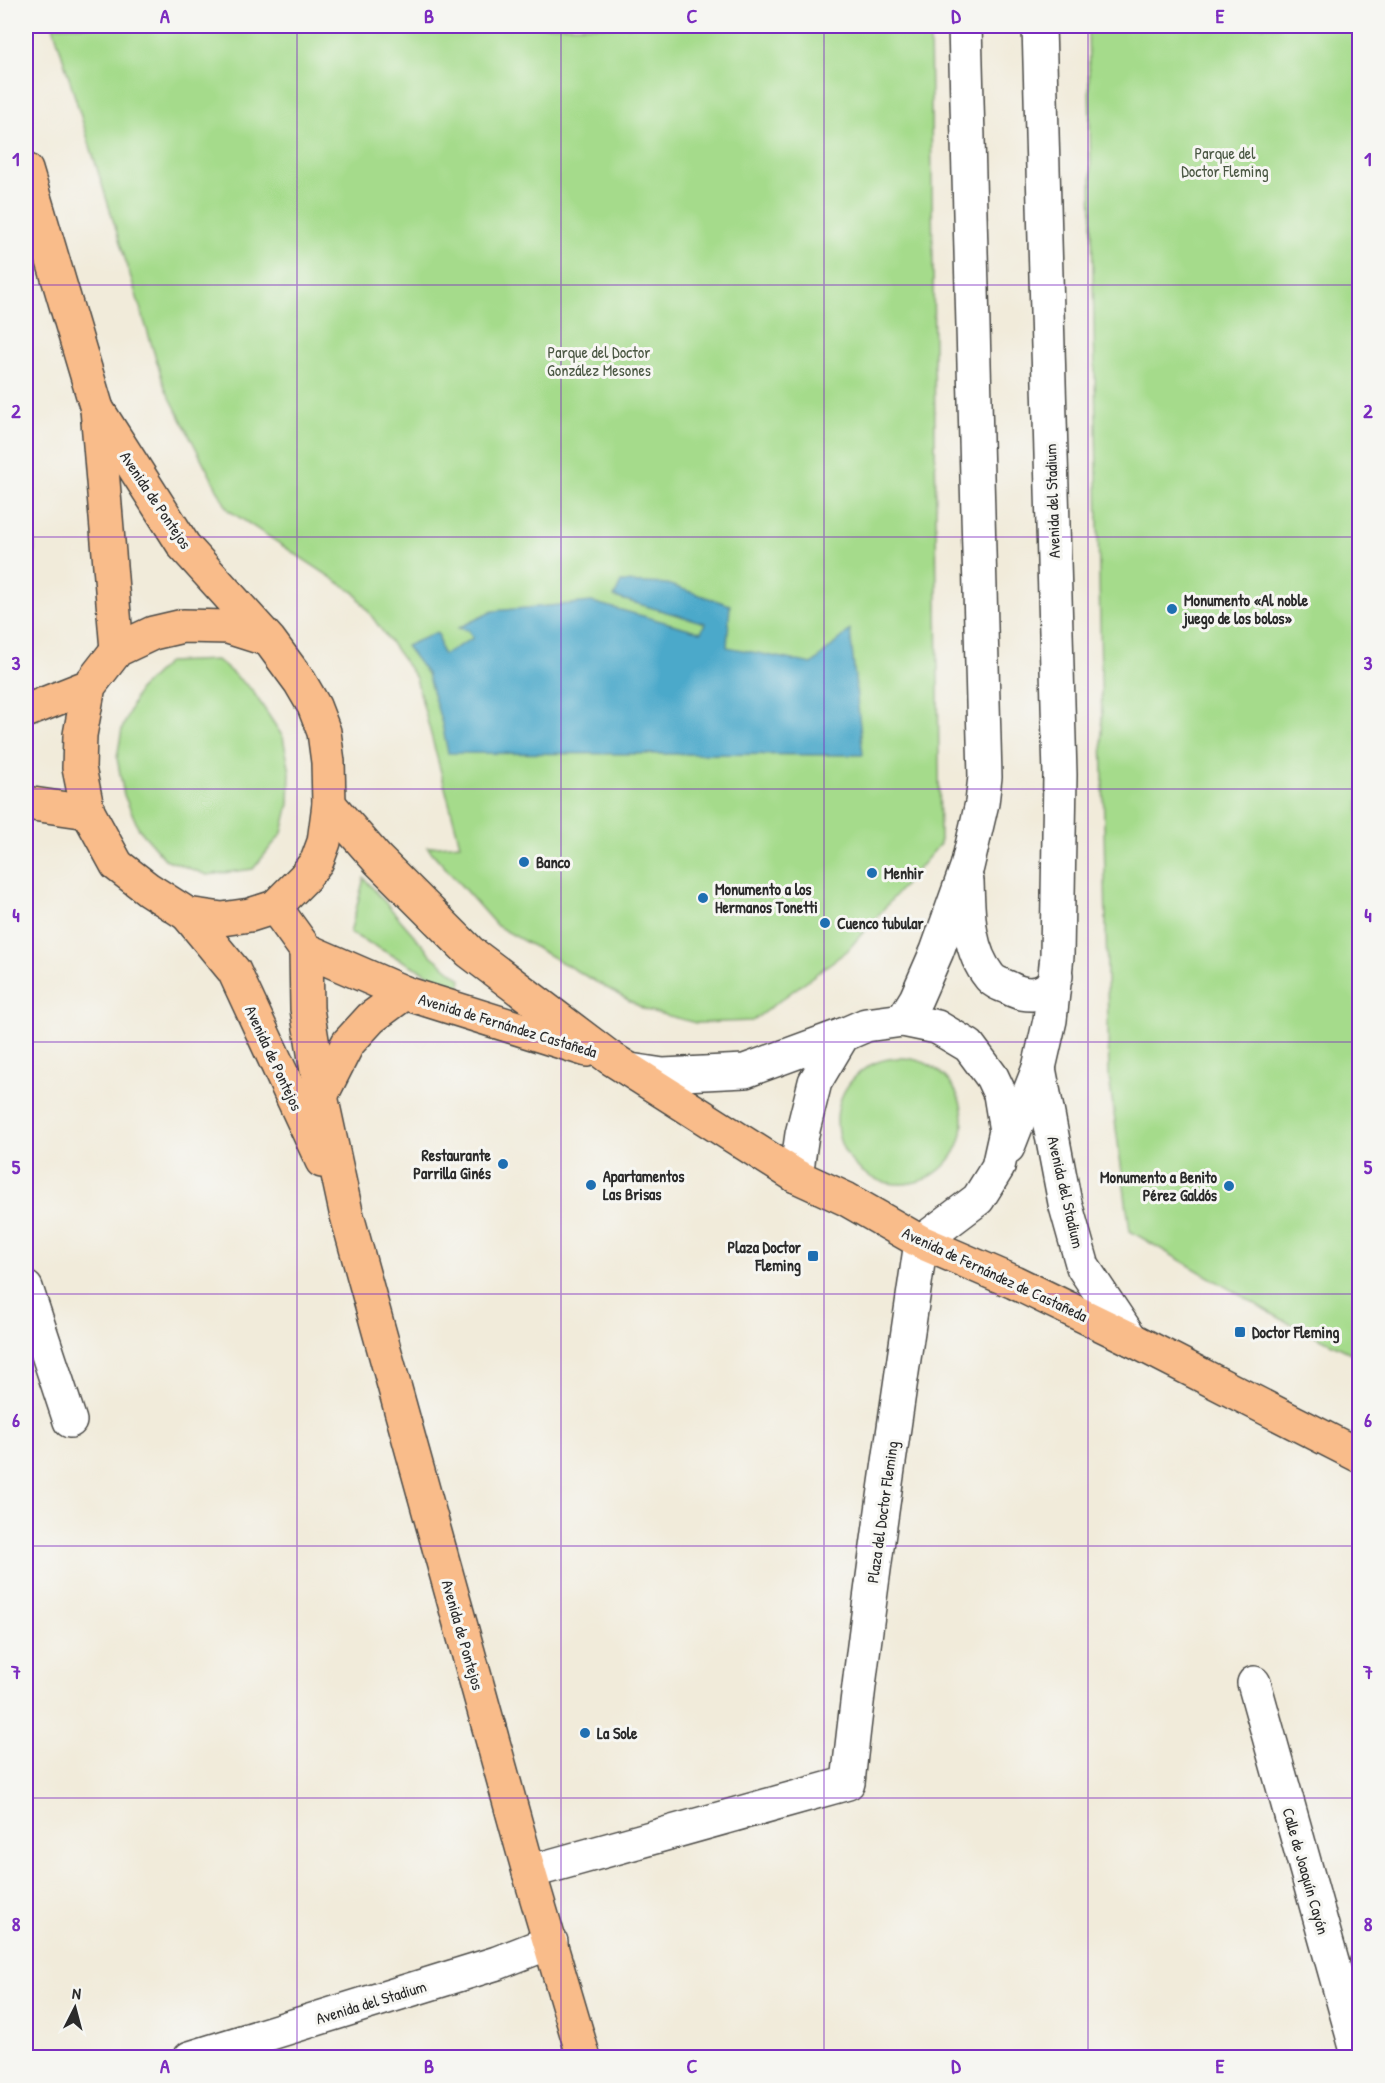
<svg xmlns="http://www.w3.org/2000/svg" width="1385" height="2083" font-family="'Patrick Hand',sans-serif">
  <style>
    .green { fill: #a5db8b; stroke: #68835b; stroke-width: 1.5 }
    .water { fill: #4ca9ca; stroke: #3c6a7a; stroke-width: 1.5 }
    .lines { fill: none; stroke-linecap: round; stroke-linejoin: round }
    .minor-casing { stroke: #494845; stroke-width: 36 }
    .major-casing { stroke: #494845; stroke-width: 36 }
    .minor { stroke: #fff; stroke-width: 33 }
    .major { stroke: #f9bc8a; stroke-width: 33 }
    .grid { fill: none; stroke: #7b2cbf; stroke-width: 1.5; stroke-opacity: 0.55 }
    .poi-dot { fill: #1f6fb2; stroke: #f6f6f2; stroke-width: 2 }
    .labels { text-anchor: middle; stroke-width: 6; stroke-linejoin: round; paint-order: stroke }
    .park-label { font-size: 16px; fill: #4a5743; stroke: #f6f6f2 }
    .street-label { font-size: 16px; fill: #2b2b2b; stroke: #f6f6f2 }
    .poi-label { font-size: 16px; font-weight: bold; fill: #2b2b2b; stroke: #f6f6f2; text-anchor: start }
    .neatline { fill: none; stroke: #7b2cbf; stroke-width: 2 }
    .grid-label { font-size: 20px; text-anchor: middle; font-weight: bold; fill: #7b2cbf }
  </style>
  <rect width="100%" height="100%" fill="#f6f6f2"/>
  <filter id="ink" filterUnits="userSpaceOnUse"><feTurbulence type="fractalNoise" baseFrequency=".0167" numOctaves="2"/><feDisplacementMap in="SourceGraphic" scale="12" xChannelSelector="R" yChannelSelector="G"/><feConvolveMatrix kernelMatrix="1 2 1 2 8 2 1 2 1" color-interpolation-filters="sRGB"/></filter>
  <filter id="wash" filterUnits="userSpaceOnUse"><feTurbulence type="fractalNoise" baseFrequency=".008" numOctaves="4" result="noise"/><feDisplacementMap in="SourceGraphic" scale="24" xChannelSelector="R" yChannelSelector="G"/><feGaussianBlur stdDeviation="1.35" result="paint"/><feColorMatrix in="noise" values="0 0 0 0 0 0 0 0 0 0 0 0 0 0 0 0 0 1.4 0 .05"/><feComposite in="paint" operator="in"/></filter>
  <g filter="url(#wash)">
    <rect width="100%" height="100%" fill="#f1ebda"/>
    <g class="green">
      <path d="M53,26H930L940,844L847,951L752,1021L696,1023L646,1010L497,926L427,847L460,844L416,678L355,593L228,510L165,388Z"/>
      <path d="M1088,26H1359V1357L1283,1320L1130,1231L1109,1077Z"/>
      <path d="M26,487C35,524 38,569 26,606Z"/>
      <path d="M217,660L252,690L283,737L290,772L289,804L282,833L253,869L207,875L165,859L139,829L124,795L117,758L122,729L138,691L168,662Z"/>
      <path d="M364,878L432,956L461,979L460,991L350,933Z"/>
      <circle cx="900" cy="1121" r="63"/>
    </g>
    <path class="water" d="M621,582L667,584L730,605L727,647L812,664L850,630L863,755L448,753L442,724L427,674L406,646L437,632C442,640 438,647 443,655L473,638L468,630L458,628L493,611L592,602L701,632L705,623L614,597Z"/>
  </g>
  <g filter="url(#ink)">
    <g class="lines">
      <g class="minor-casing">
        <g id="minor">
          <path d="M967,881C968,913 968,950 989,976C993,982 1002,985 1009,988C1016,992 1024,994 1031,994C1044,993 1052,987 1056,976"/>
          <path d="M903,1020L916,999L937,951L967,867L982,803L985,777L965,26"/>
          <path d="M1039,1068L1065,1203L1083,1267L1131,1339"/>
          <path d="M630,1070L663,1075L745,1071L843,1035"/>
          <path d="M1008,1147L1039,1068L1050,1020L1057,956L1060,775L1039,26"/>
          <path d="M26,1288L70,1421"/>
          <path d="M1254,1683L1359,2058"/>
          <path d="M529,1872L848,1783C867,1602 895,1422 921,1242L978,1199L998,1167L1006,1131L1000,1094L992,1077L969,1046L937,1027L903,1020L866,1025L843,1035L815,1082L802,1134L796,1176"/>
          <path d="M190,2058L497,1963L551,1942"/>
        </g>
      </g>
      <g class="major-casing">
        <g id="major">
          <path d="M26,170L97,409L117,650"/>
          <path d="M97,409L184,546L269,640L300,682L314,706L324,732L328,762L329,804L324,842L317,861L304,878L275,907L250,915L222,919L187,914L148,889L117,865L88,812L79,768L80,735L89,686L117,650L153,633L183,626L228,627L269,640"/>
          <path d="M26,711L89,686"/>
          <path d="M26,803L88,812"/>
          <path d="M329,804L378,860L470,952L609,1057L796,1176L846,1199L921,1242L1014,1282L1131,1339L1360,1456"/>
          <path d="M275,907L306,950L405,993L587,1050"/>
          <path d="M187,914L234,971L322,1161"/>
          <path d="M306,950L307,1009L321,1096L346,1212L529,1872L584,2058"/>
          <path d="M321,1096L348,1043L371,1018L405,993"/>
        </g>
      </g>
      <use href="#minor" class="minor"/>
      <use href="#major" class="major"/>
    </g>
  </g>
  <path class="grid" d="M297,26V2058M561,26V2058M824,26V2058M1088,26V2058M26,285H1360M26,537H1360M26,789H1360M26,1042H1360M26,1294H1360M26,1546H1360M26,1798H1360"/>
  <g class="poi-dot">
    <circle cx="1172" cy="609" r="6"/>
    <circle cx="524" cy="862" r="6"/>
    <circle cx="872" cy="873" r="6"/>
    <circle cx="703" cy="898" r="6"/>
    <circle cx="825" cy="923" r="6"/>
    <circle cx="503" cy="1164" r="6"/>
    <circle cx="591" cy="1185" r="6"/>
    <circle cx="1229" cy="1186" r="6"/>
    <rect x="807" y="1250" width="12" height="12" rx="3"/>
    <rect x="1234" y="1326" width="12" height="12" rx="3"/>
    <circle cx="585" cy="1733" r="6"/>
  </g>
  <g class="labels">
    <g class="park-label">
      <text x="1225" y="159">Parque del<tspan x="1225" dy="18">Doctor Fleming</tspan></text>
      <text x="599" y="358">Parque del Doctor<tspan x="599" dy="18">González Mesones</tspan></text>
    </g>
    <g class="street-label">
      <text transform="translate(156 500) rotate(56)" y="6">Avenida de Pontejos</text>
      <text transform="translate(1052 501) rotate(-92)" y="6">Avenida del Stadium</text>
      <text transform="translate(508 1025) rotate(17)" y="6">Avenida de Fernández Castañeda</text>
      <text transform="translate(274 1058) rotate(65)" y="6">Avenida de Pontejos</text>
      <text transform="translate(1066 1192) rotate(77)" y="6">Avenida del Stadium</text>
      <text transform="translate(995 1274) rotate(25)" y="6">Avenida de Fernández de Castañeda</text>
      <text transform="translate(882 1512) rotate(-82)" y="6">Plaza del Doctor Fleming</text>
      <text transform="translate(463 1635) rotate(74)" y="6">Avenida de Pontejos</text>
      <text transform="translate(1306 1871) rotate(74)" y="6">Calle de Joaquín Cayón</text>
      <text transform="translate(371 2002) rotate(-17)" y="6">Avenida del Stadium</text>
    </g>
    <g class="poi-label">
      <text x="1184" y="606">Monumento «Al noble<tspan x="1184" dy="18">juego de los bolos»</tspan></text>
      <text x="536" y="868">Banco</text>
      <text x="884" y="879">Menhir</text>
      <text x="715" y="895">Monumento a los<tspan x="715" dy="18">Hermanos Tonetti</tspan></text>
      <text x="837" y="929">Cuenco tubular</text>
      <text x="491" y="1161" text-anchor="end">Restaurante<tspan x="491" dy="18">Parrilla Ginés</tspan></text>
      <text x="603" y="1182">Apartamentos<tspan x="603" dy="18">Las Brisas</tspan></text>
      <text x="1217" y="1183" text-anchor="end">Monumento a Benito<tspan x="1217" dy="18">Pérez Galdós</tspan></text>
      <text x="801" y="1253" text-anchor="end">Plaza Doctor<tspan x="801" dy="18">Fleming</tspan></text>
      <text x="1252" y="1338">Doctor Fleming</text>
      <text x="597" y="1739">La Sole</text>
    </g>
  </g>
  <rect width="1385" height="2083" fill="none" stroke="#f6f6f2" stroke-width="66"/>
  <g transform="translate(75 2008) rotate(6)" stroke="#f6f6f2" stroke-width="4.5" paint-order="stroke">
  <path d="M0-4.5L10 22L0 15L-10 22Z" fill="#2b2b2b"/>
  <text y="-9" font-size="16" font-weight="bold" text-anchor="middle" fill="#2b2b2b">N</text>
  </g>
  <rect x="33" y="33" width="1319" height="2017" class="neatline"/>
  <g class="grid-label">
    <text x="165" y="23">A</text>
    <text x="429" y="23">B</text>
    <text x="692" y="23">C</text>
    <text x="956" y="23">D</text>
    <text x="1220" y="23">E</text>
    <text x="16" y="166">1</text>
    <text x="1368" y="166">1</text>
    <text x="16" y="418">2</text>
    <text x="1368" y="418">2</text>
    <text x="16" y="670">3</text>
    <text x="1368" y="670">3</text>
    <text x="16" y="922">4</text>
    <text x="1368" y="922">4</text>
    <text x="16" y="1174">5</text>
    <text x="1368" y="1174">5</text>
    <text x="16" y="1427">6</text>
    <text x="1368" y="1427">6</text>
    <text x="16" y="1679">7</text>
    <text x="1368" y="1679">7</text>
    <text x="16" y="1931">8</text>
    <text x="1368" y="1931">8</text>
    <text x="165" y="2073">A</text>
    <text x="429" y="2073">B</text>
    <text x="692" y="2073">C</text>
    <text x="956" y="2073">D</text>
    <text x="1220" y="2073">E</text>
  </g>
</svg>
